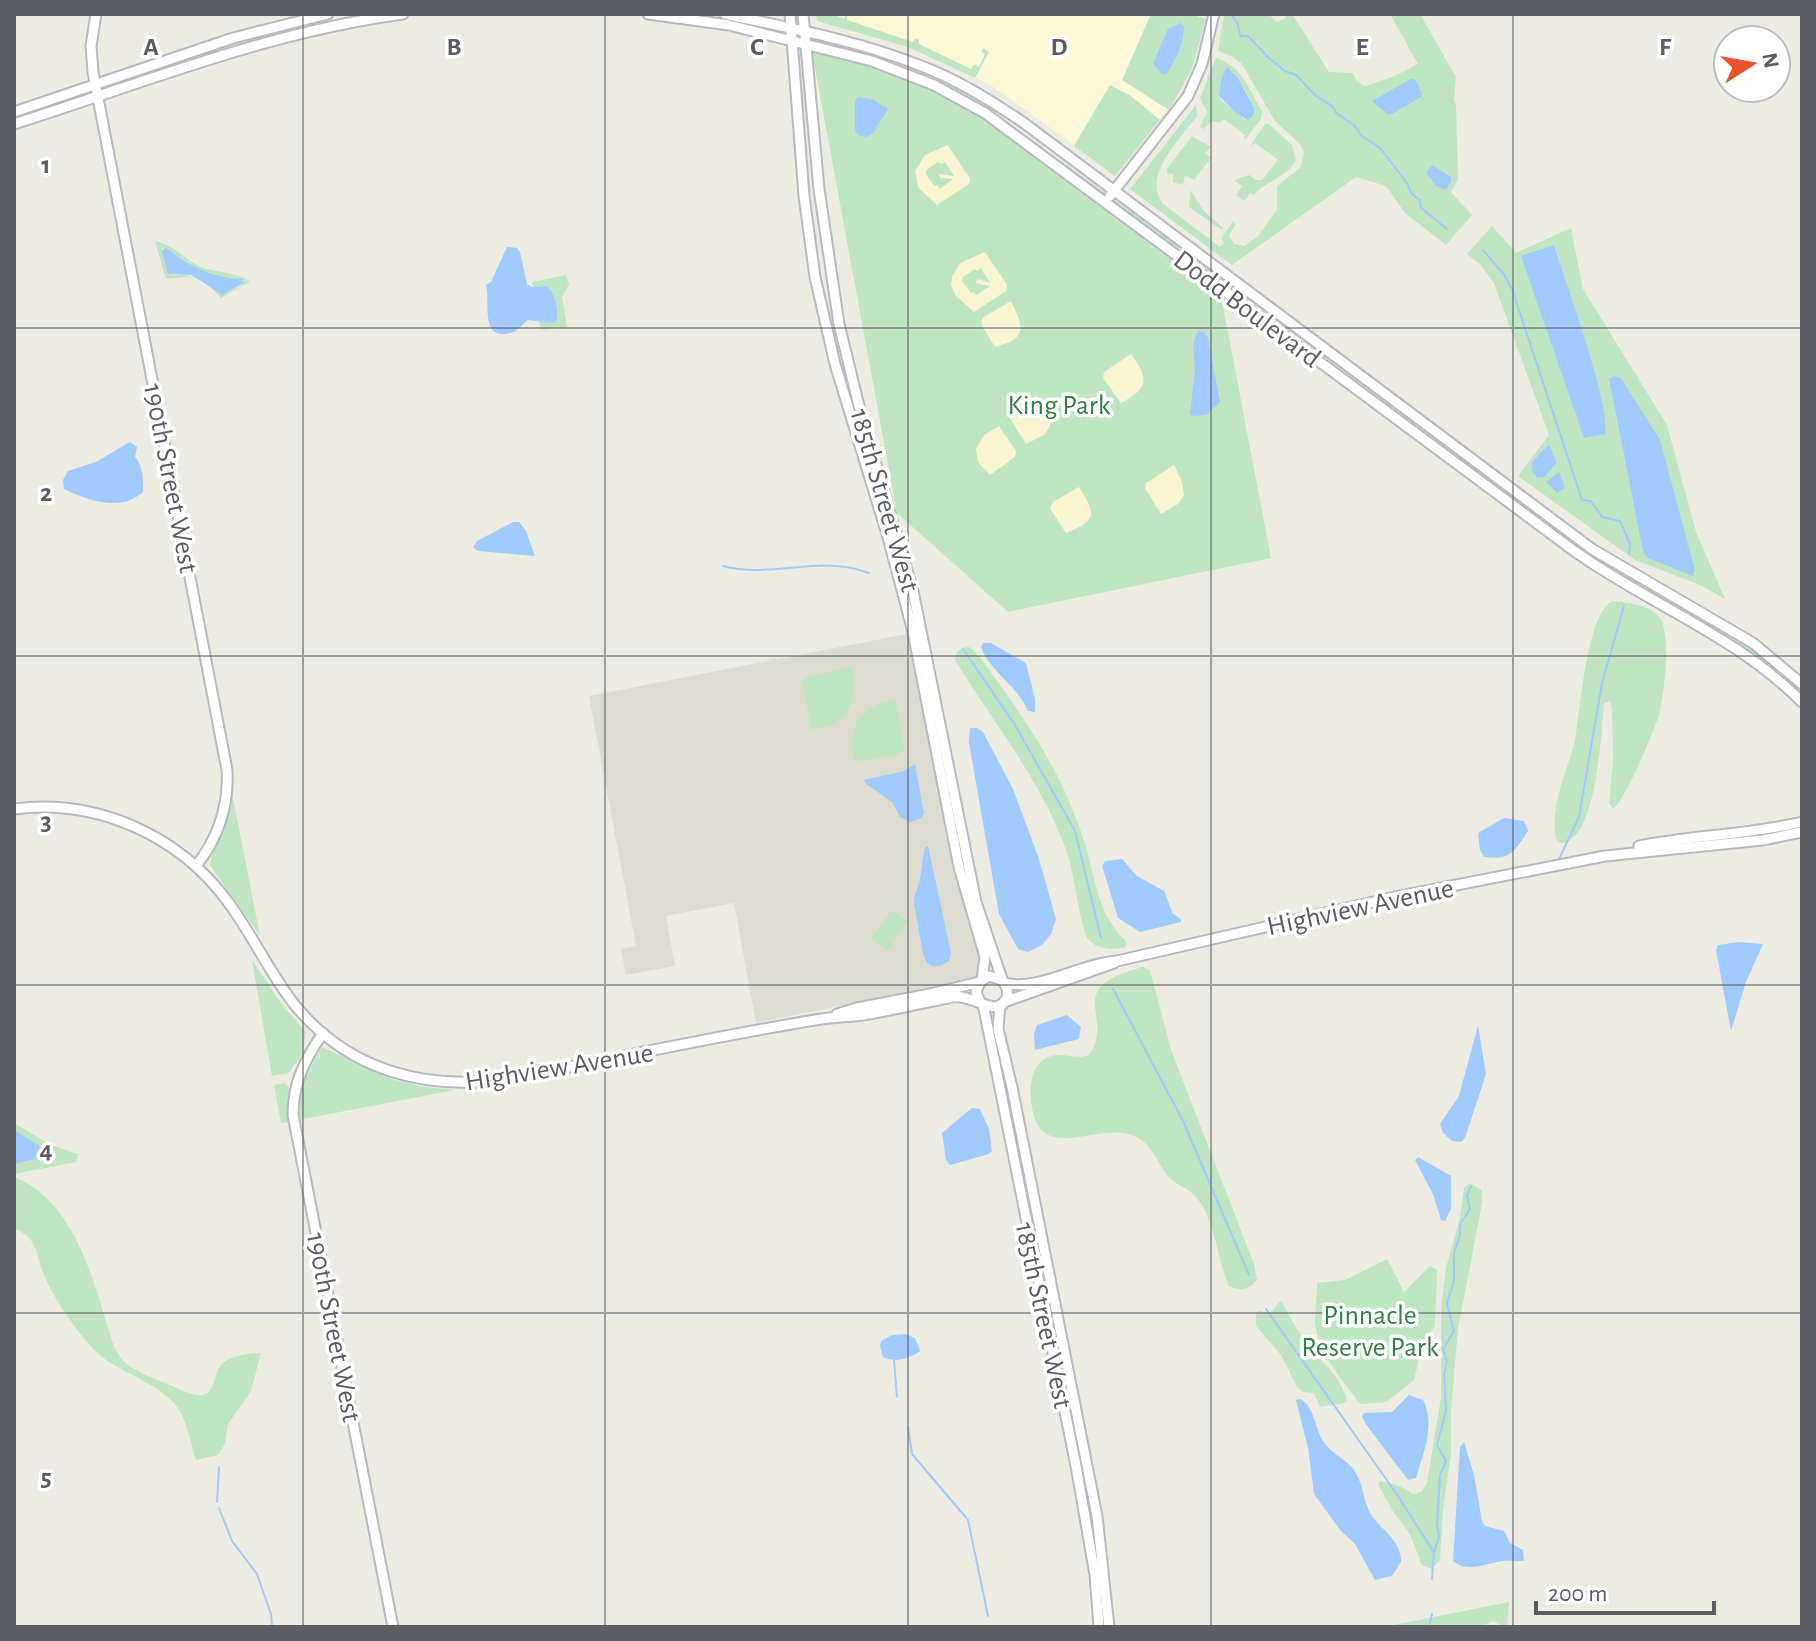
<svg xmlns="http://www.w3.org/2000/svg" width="1816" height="1641" font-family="'Alegreya Sans',sans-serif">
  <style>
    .commercial { fill: #fdf9d7 }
    .education { fill: #dddcd0 }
    .green { fill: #bfe5c3; fill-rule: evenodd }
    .sand { fill: #faf5d1; fill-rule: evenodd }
    .water { fill: #a1cbfe }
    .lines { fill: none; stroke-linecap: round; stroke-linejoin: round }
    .stream { stroke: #a1cbfe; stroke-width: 2 }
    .secondary-casing { stroke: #b8bac1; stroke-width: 13 }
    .secondary { stroke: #fff; stroke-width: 9 }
    .grid { fill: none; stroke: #5b5d63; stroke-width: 2; stroke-opacity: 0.55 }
    .labels { text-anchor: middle; stroke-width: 7; stroke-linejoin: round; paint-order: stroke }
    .street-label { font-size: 28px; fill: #5b5d63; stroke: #fff }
    .park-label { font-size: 28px; fill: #348140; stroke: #fff }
    .grid-label { font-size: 26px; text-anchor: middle; font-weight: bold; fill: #5b5d63; stroke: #fff; stroke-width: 7; stroke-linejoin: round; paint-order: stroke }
  </style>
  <rect width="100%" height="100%" fill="#edece2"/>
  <path class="commercial" d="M826,14H1205L1200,33L1169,107L1115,174L992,86L934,56Z"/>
  <path class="education" d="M917,632L983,976L756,1023L734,903L666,916L675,966L626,975L621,949L636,946L589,696Z"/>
  <g class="green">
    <path d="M816,14H833L844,19L847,14V20L913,42L916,38L919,40V44L971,69L974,65L979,67L985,54L982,52L983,48L989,52L975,78L908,47L817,21Z"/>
    <path d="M1151,14H1191L1206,19L1191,71L1169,110L1122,80Z"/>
    <path d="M1224,14H1268L1277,22L1286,18L1283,14H1292L1329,72L1353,73L1356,81L1365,86C1384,81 1400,74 1418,64L1390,14H1420L1456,77L1454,100L1456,105L1458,179L1451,192L1472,215L1446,245L1405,213L1386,186L1356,177L1232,265L1130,189L1196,105L1197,116C1181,138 1141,176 1163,204L1220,247L1224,243L1221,239L1233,221L1236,224L1229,235L1234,244L1245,246L1258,236L1277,210V186L1300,168L1304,153L1300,144L1275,121L1242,64L1232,56L1218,51Z"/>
    <path d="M810,41L919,82L1027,136L1267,311L1265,313L1218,280L1271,558L1008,612L897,513Z"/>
    <path d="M1216,58C1241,65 1250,90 1262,112L1261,119L1244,141L1245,135L1224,119L1220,123L1212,121L1204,129L1200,127L1207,112L1200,98ZM1221,79L1244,88L1255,109L1253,116L1245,120L1221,100L1219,96Z"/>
    <path d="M934,77L995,108L992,112L933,80Z"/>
    <path d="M1110,85L1131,96L1160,120L1115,176L1074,146Z"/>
    <path d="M1265,124H1269L1292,145L1296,160C1288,177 1265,181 1254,195L1250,193L1244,201L1236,195L1242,186L1234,180L1249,175L1256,180H1262L1278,160L1255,143L1250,146Z"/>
    <path d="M1192,136L1211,147L1205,153L1211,158L1194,180L1185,175L1183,184L1173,183V174L1167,173V169Z"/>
    <path d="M1190,190L1204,211L1223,228L1222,230L1189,207Z"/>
    <path d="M1492,226L1516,253L1571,228L1583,289L1667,425L1696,532L1725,599L1700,585L1635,560L1518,476L1549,435L1494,283L1480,264L1467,254ZM1554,245L1600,394L1606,428ZM1609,379L1648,558L1643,552ZM1549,444L1557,463L1537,478L1532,471V462Z"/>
    <path d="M155,241C171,243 186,260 201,267C216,273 239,272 250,282L221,298L209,285L194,276L166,279ZM166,247C179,259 195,269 212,274C223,278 233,277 243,285L222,295C204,282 195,273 172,275L162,249Z"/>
    <path d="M566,275L569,284L562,297L567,327L541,330L539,321L554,322L558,315L554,297L546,286L533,287L532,282Z"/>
    <path d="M1450,450L1612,566L1748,644L1796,683L1802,690V697C1742,636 1662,606 1592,559C1543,526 1496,487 1449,452Z"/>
    <path d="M1613,601C1627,603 1650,604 1659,617C1672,634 1664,694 1659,715C1653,733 1626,799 1613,809L1609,803L1613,763L1612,709L1610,701L1604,703C1602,728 1596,853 1557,842C1548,807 1567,774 1575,740C1580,714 1587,610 1613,601Z"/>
    <path d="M969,647C982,656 990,673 1000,685C1036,735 1065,781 1084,841C1096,877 1096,913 1126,941V947C1111,950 1097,950 1087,938C1076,909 1076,873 1063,842C1037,775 992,721 955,660L956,653L962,648Z"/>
    <path d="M851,667C860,704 848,723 812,730L802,683L806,677Z"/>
    <path d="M896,700L904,748L900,754L854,762C847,726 859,706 896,700Z"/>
    <path d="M232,793L260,936L210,865L212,854L224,831Z"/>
    <path d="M892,910L908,921L888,951L871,939Z"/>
    <path d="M252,960L283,1006L306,1032L303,1052L289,1073L272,1076Z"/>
    <path d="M1143,967L1150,970L1171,1050L1254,1264L1257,1279C1249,1291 1241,1291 1229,1286C1217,1260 1215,1215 1194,1195C1187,1188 1176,1185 1169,1177C1159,1167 1155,1151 1144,1142C1106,1110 1039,1175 1031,1101C1029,1081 1034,1055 1059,1055C1070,1055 1078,1059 1089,1055C1117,1015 1059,989 1143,967Z"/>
    <path d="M322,1047L391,1079L424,1087L455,1090L298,1120L301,1085Z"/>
    <path d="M285,1083L291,1090L290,1122L281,1123L274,1085Z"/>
    <path d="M14,1123L51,1145L78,1154L76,1162L14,1174V1164L45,1157L48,1152L14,1130Z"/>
    <path d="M14,1177C67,1197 88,1262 103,1311C108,1326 111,1344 120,1357C131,1371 153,1378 168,1384C177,1388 188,1394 197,1395C217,1397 212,1376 221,1365C229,1355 250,1353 261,1353L251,1391L228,1424L225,1444L218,1455L196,1460C190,1442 187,1417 174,1403C150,1377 111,1372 89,1344C73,1326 51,1294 43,1272C35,1251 38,1239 14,1228Z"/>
    <path d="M1469,1183L1482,1190V1203L1458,1329L1451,1411V1455L1443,1509L1440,1560L1432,1569L1422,1565L1410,1534L1392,1510L1378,1484L1380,1481L1397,1485L1414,1494L1421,1492L1427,1483L1441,1398V1309L1446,1268L1460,1218L1464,1188Z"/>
    <path d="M1387,1259L1404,1292L1430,1266L1437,1270L1435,1326L1423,1342L1414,1380L1386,1402L1360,1404C1343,1380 1317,1353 1315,1321C1315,1309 1317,1296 1317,1283L1345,1280Z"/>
    <path d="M1281,1300C1288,1313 1295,1327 1304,1339C1317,1359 1342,1376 1347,1401L1344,1403L1320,1407L1314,1393L1303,1392L1297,1387L1281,1355L1256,1326V1314L1259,1311L1270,1313Z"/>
    <path d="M1509,1602L1507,1627H1499V1624L1492,1621L1483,1627H1394V1625Z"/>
  </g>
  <g class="sand">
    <path d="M948,145L970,179L969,184L937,205L918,187L915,171L925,155ZM938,162L941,164L945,162L954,176L939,174L940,178L953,179L940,189L937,185L934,186L926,174V170Z"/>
    <path d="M985,252L1007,285L1006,291L974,312L956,296L951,285L952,277L960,263ZM981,268L990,283L978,279L975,283L990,286L976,295L974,292L971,293L962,281L963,277L975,269L977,271Z"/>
    <path d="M1011,301C1023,327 1029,338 995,347L981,324L982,318Z"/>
    <path d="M1131,354C1149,379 1149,388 1121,403L1103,378L1104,372Z"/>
    <path d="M1036,396L1048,410L1050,426L1044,435L1026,444L1009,417L1011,412Z"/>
    <path d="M999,426L1016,451L1015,457L990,475L978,462L976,449L984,435Z"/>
    <path d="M1174,465L1182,482L1184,495L1178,504L1161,514L1145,488L1146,483Z"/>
    <path d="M1079,487C1096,513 1098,521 1066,533L1050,508L1053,502Z"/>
  </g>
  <g class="water">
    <path d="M1180,23L1184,26C1184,43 1175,60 1167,74H1162L1153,64L1168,29Z"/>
    <path d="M1227,67L1237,77L1255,109L1253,116L1248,120L1237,114L1219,96L1221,79Z"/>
    <path d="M1411,79H1415L1422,93L1421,97L1392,114H1387L1372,101Z"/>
    <path d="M858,97L872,99L888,109L873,133L866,137L858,135L855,130V101Z"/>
    <path d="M1432,165L1451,177V181L1446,190L1436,186L1426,173Z"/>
    <path d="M1554,245C1565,282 1611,403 1605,434L1584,438L1521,256Z"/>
    <path d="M166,247C187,266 213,278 242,279L244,283L222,295L192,275L168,274L162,251Z"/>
    <path d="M507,247L517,248L520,252L527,284L532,287L546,286C555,292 559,311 557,321L551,323L528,320C522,324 519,330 513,332C478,345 491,298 486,285L491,282Z"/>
    <path d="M1198,331L1205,332L1208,338L1220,402L1206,415L1193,416L1190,414L1195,370L1193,343Z"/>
    <path d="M1614,376L1621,378L1660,440L1695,570L1693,576L1648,558L1643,552L1609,379Z"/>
    <path d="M130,442L137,447L135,457C143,465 143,480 143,492C121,512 89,501 64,489L63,480L68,471L96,462Z"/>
    <path d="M1549,444L1557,463L1544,477L1537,478L1532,471V462Z"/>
    <path d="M1559,472L1565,488L1557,493L1546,482Z"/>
    <path d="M513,522H519L526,531L535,556L478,551L473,547L477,541Z"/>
    <path d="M983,643H991L1026,663L1035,699V712L1028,711C1018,686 990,672 981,647Z"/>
    <path d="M970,728H977L983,732L1013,789L1039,859L1056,919L1051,934L1042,945L1028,952L1018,949L999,914L969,743Z"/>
    <path d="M915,764L924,814L920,819L910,822L900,817L892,802L866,784L864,780L904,771Z"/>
    <path d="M1504,818L1524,821L1528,831C1515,850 1511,861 1484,857L1480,850L1478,833Z"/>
    <path d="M928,846L951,953L949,961L941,966H932L927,963L923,954L914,903C914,894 917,891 919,883C922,872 922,859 925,848Z"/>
    <path d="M1122,859L1137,876L1164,891L1173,914L1181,919V922L1140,932L1118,918L1102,866L1105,861Z"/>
    <path d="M1739,942L1763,944L1746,982L1731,1031L1716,950L1718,945Z"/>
    <path d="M1067,1015L1081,1027L1079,1039L1035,1050L1034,1034L1037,1025Z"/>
    <path d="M1478,1025L1486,1074L1465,1138L1461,1142L1452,1141L1443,1133L1440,1124L1459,1096Z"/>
    <path d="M972,1108L980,1109L989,1129L992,1151L989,1154L950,1165L946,1160L942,1133Z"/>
    <path d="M14,1130L48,1151L45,1157L14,1164Z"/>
    <path d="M1418,1157L1451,1176V1209L1445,1221L1441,1220L1433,1194L1415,1160Z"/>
    <path d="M905,1334L915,1338L920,1351C909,1359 895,1363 883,1357L880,1346L881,1341L892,1335Z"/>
    <path d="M1409,1395L1423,1400C1436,1424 1423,1453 1416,1478L1408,1480L1365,1423L1362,1416L1364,1413L1392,1412Z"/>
    <path d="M1300,1399C1315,1407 1314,1426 1323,1441C1331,1454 1345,1458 1354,1470C1364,1484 1363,1503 1372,1516C1382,1530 1402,1542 1401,1562L1392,1576L1375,1580L1355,1544L1341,1531L1314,1494L1308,1448L1296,1400Z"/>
    <path d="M1464,1442L1474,1475L1482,1521L1485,1526L1504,1531L1510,1543L1523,1550L1524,1561C1515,1561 1505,1560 1497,1562C1482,1565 1466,1572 1453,1561L1460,1447Z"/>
  </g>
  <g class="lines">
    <g class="stream">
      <path d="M1231,14L1238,24L1240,36H1248L1270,59L1285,71L1296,75L1316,96L1332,106L1336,113L1354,125L1362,136L1380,148L1407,183L1411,193L1420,200L1421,208L1447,229"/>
      <path d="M1483,250L1505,276L1512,289L1582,500L1591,501L1602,517L1620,521L1630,544L1629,554"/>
      <path d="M723,566C772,579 822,554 869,573"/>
      <path d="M963,649L1015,725L1075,831L1101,938"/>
      <path d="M1558,861L1579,817L1602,683L1624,606"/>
      <path d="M1113,989L1183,1121L1249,1275"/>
      <path d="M1266,1309L1396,1493L1433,1551"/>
      <path d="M894,1360L897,1397"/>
      <path d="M908,1427L912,1454L968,1520L988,1616"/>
      <path d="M217,1502L219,1467"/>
      <path d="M219,1508L232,1541L257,1574L271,1614L272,1627"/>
      <path d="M1432,1579L1434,1552L1439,1537L1437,1525L1440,1475L1446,1461L1437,1445L1446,1411L1444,1374L1447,1361L1443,1349L1454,1331L1447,1304L1454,1281V1253L1460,1236V1224L1470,1209L1467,1195L1471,1186"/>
      <path d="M1429,1627L1432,1614"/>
    </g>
    <g class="secondary-casing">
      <g id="secondary">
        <path d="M96,14L91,46L93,72L227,770C229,805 218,838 196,866"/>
        <path d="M648,14L729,25L872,61L934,85L985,113L1577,553C1653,606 1736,636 1802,702"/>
        <path d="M725,14C789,28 855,40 916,64C955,78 990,100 1024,123L1592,549L1753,643L1802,684"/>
        <path d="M790,14L804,196L815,277L835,364L888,537L913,632L959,867L985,957L982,979"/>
        <path d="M803,14L819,189L839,324L860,410L913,591L976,902L1002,979"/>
        <path d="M14,112L233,38L328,14"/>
        <path d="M14,124C143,83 268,32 403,14"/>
        <path d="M1110,196L1188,96L1202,64L1214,14"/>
        <path d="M14,809C96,798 179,835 228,902C252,934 269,972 294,1004C348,1071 426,1091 508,1079C612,1059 716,1036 821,1019C835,1017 849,1017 863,1015C894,1010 923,1003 953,997C973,993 999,1021 1007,997C1009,990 1006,985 1002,980L989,976L980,982L976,992L980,1002"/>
        <path d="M1639,846C1693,835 1749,835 1802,822"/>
        <path d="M1005,983C1037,992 1082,963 1117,961L1395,897L1605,856L1763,840L1802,832"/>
        <path d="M1004,1002L1114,963"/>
        <path d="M983,1004L1076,1466L1095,1575L1099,1627"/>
        <path d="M1000,1005L998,1029L1012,1087L1097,1516L1109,1627"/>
        <path d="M837,1014L857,1008L930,994L980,982"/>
        <path d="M323,1033C305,1059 293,1083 293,1115L393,1627"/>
      </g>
    </g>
    <use href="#secondary" class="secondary"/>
  </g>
  <path class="grid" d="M303,14V1627M605,14V1627M908,14V1627M1211,14V1627M1513,14V1627M14,328H1802M14,656H1802M14,985H1802M14,1313H1802"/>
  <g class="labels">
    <g class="street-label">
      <text transform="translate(1248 308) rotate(37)" y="10">Dodd Boulevard</text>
      <text transform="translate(172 478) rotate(79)" y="10">190th Street West</text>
      <text transform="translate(886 500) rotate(74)" y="10">185th Street West</text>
      <text transform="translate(1360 906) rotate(-12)" y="10">Highview Avenue</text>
      <text transform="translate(559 1066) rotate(-9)" y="10">Highview Avenue</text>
      <text transform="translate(1045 1315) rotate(78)" y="10">185th Street West</text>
      <text transform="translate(335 1327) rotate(79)" y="10">190th Street West</text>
    </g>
    <g class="park-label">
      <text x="1059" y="414">King Park</text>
      <text x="1370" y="1324">Pinnacle<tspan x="1370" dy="32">Reserve Park</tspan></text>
    </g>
  </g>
  <g class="grid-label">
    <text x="151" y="55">A</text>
    <text x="454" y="55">B</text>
    <text x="757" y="55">C</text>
    <text x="1059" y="55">D</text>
    <text x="1362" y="55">E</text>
    <text x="1665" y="55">F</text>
    <text x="46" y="173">1</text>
    <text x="46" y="501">2</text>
    <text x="46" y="830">3</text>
    <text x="46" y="1158">4</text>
    <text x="46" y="1486">5</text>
  </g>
  <rect width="1816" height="1641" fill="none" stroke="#5b5d63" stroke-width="32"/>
  <g transform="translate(1752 64) rotate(79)"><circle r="38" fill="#ffffff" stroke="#bdbec1" stroke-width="2"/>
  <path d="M0-6L14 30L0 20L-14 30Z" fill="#e8532e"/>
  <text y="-12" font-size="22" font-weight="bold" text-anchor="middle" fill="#5b5d63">N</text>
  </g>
  <path d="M1536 1601v12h178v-12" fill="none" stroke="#5b5d63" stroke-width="4"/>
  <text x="1548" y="1601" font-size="24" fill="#5b5d63" stroke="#ffffff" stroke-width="6" paint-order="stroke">200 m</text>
</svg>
